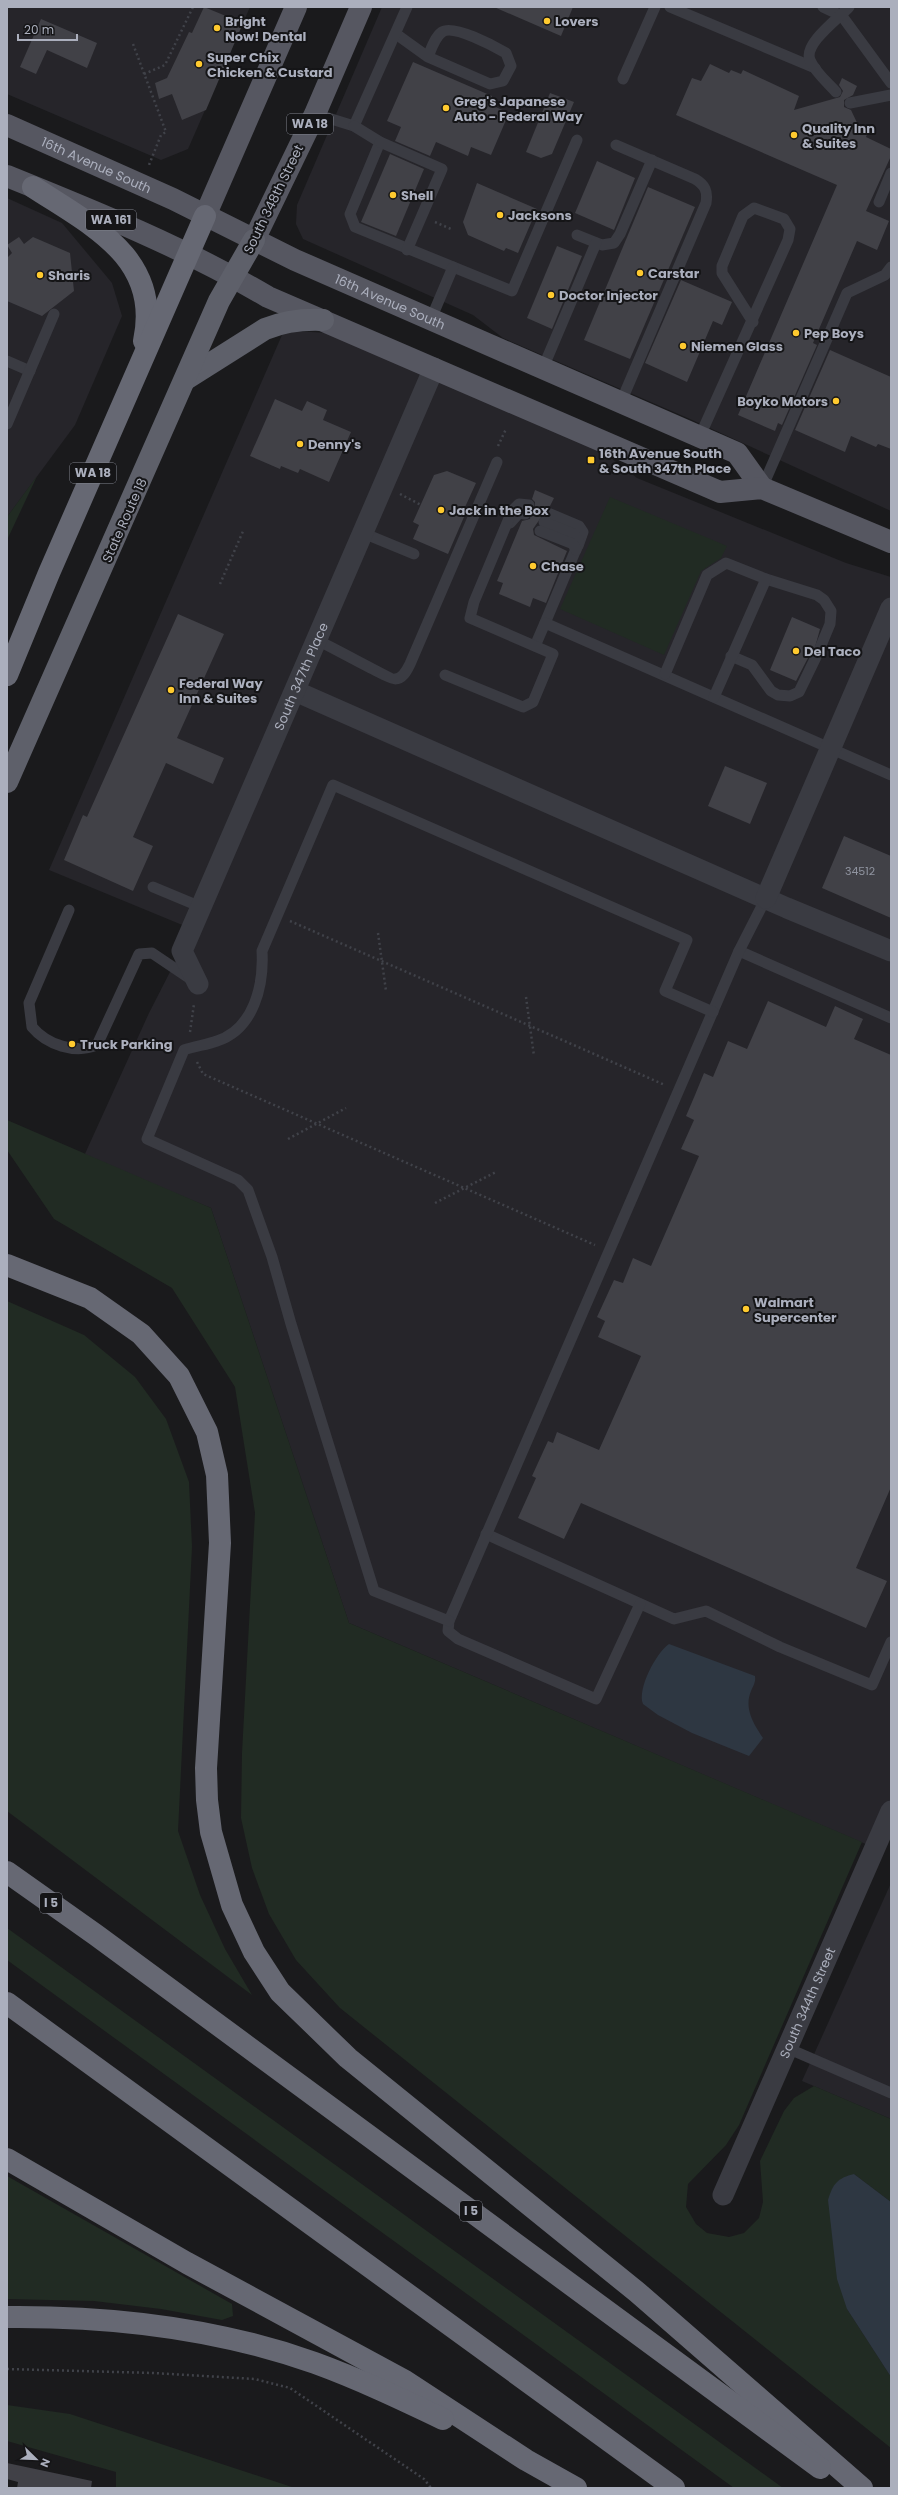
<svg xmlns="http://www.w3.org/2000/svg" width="898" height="2495" font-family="Poppins,sans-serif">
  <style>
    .built { fill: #26252a }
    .green { fill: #212b23 }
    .water { fill: #2e3742 }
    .building { fill: #414147 }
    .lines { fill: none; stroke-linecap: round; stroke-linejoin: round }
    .path { stroke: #404249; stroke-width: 2.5; stroke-dasharray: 2 3; stroke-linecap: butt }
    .service { stroke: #3a3b42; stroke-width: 11 }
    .minor { stroke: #3a3b42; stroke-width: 21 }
    .primary { stroke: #565761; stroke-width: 22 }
    .trunk { stroke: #5e606a; stroke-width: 22 }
    .motorway { stroke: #666873; stroke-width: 22 }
    .poi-dot { fill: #ffca2f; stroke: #151517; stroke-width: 1.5 }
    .labels { text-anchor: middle; stroke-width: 4; stroke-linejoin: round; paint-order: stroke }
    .number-label { font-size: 11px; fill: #9094a0 }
    .shield { fill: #151517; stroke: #7e818b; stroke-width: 1 }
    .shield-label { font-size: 12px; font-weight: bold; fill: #abafbd }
    .poi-label { font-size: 13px; font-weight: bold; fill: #abafbd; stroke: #151517; text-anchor: start }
    .street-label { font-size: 13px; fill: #abafbd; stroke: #151517 }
  </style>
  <rect width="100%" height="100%" fill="#1a1a1c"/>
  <g class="built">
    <path d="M7,7H250L188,149L161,160L7,94Z"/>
    <path d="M382,7H891V511L690,419L503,338L473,315L303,239L296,224L297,205Z"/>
    <path d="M7,198L62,223L112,283L122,316L75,425L7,517Z"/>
    <path d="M297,331L327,333L599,449L637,478L846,563L891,577V1811L875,1848L349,1623L211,1208L84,1156L149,1013L192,929L49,870L282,335Z"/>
    <path d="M891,1883V2119L802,2081Z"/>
  </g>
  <g class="green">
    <path d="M37,476L7,540V517Z"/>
    <path d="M610,497L727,546L721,558L701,571L664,655L560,609Z"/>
    <path d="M7,1120L211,1208L349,1623L862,1842L739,2125L726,2145L688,2184L686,2207L696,2224L707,2233L729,2237L744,2233L759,2218L763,2202L760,2161L784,2111L794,2098L814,2086L891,2119V2202L854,2174L847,2309L891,2377V2448L340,2008L296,1960L269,1914L252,1868L241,1818L242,1753L255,1513L235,1387L172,1288L54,1219L7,1150Z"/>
    <path d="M7,1301L84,1335L135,1377L166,1419L189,1482L192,1547L178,1831L200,1895L225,1949L252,1995L7,1811Z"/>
    <path d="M7,1928L783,2488H734L7,1960Z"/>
    <path d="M7,2176L232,2304L233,2316L222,2320L161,2309L94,2301L7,2299Z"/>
    <path d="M7,2405L70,2414L295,2488H116V2472L7,2441Z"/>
  </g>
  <g class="water">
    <path d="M669,1644L755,1676C756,1682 753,1686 751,1691C744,1708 753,1723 763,1738L749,1756L692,1733L658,1715L643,1704C637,1689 656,1653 669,1644Z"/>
    <path d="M854,2174L891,2202V2377L847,2309L837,2279L828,2200C833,2183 838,2178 854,2174Z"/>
  </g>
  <g class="building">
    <path d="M204,7L243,23L206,110L182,120L172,94L159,99L155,83L167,78L189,32L192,33Z"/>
    <path d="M494,7H573L561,36Z"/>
    <path d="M41,19L97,43L87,68L47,50L36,74L20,67Z"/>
    <path d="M413,62L492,96L489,104L509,113L491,155L471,147L468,156L436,142L430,156L395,141L401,127L387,121Z"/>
    <path d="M710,64L729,73L731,70L741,74L743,70L799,96L794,110L840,97L843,91L839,85L842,78L857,86L853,95L844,100V107L851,110L860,129L868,132L866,137L891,149V156L866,211L889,221L877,250L857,241L813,343L817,345L782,425L778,423L775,431L738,415L837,185L676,115L692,78L701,81Z"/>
    <path d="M550,93L574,102L552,154L541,158L526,152Z"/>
    <path d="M390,154L424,169L396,236L361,222Z"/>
    <path d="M597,161L635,178L614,230L575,213Z"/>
    <path d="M477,183L537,209L518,253L506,248L504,251L468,235L463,222Z"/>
    <path d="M648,187L695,207L630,359L584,340Z"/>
    <path d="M19,237L24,244L33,237L70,253L74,291L42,316L7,301V258L12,253L7,245Z"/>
    <path d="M557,246L582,256L552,329L527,318Z"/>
    <path d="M681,280L732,302L722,325L713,321L687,382L645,363Z"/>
    <path d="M830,350L891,377V449L878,444L876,447L851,436L845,452L795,430Z"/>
    <path d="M275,399L302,411L307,401L327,410L323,420L351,432L329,482L300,469L298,473L281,466L280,469L250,456Z"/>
    <path d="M447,471L476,483L461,516L464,517L448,554L413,539L419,525L413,522L434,475Z"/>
    <path d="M535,490L554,498L550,506L542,510V516L533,529L534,535L567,551L546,603L533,598L530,607L499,594L503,583L497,581L522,521L530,519L531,512L535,509V502L532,499Z"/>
    <path d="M178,614L224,634L177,738L224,758L213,784L166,763L133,837L153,846L133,891L64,860L83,815L87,817Z"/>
    <path d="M792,617L820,629L814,651L810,654L796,681L770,670Z"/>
    <path d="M725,766L767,783L750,824L708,806Z"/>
    <path d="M844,836L891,856V918L822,888Z"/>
    <path d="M768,1001L826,1027L835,1006L863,1019L854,1039L891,1055V1487L856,1568L887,1581L866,1628L581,1503L564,1539L518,1518L536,1478L532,1476L548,1441L553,1443L557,1432L599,1450L641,1356L598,1337L605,1321L597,1317L614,1280L623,1283L633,1258L651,1266L699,1156L681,1149L694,1120L686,1116L695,1095L704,1073L713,1077L728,1041L747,1049Z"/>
    <path d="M7,2463L92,2481L91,2488H17L18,2482L7,2479Z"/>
  </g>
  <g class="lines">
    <g class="path">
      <path d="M133,44L166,132L161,135L149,165"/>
      <path d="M144,74L165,65L193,7"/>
      <path d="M435,222L451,229"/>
      <path d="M498,446L506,429"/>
      <path d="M400,494L421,505"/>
      <path d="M220,584L244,529"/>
      <path d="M290,921L665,1085"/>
      <path d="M378,933L386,991"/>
      <path d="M526,997L534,1056"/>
      <path d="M190,1032L194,1004"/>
      <path d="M197,1062L203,1074L595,1245"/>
      <path d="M288,1139L346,1108"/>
      <path d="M435,1203L496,1172"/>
      <path d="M7,2369L153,2373L255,2379L290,2388L424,2479L431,2488"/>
    </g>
    <g class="service">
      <path d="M670,7L815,68"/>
      <path d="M823,7L842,16L891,83"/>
      <path d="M396,34L428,57L490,84L503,81L511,66L506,53C494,46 453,24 442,32C435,37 431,49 428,57"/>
      <path d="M623,79L655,7"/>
      <path d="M836,92C827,82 815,72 810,60C803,44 839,18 849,7"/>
      <path d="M850,103L891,95"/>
      <path d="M315,114L354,126L407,7"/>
      <path d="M354,126L380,142L350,214L355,227L512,291L577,140"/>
      <path d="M380,142L442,169L407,250"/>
      <path d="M616,145L695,179C705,185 708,191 706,203L621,402"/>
      <path d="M879,202L891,173"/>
      <path d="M577,235L602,245L614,243L620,234L652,160"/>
      <path d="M431,319L453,267"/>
      <path d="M7,361L30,371"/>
      <path d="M543,368L596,243"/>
      <path d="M7,424L54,314"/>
      <path d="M700,436L788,240L790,229L784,219L754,208L743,216L722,266V273L753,322"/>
      <path d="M762,488L847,293L885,275L891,267"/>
      <path d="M548,513L579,526L583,532L578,546"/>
      <path d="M544,522L574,534L579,542L545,623"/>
      <path d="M510,523L519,513L525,514"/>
      <path d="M540,531L573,544L576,550"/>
      <path d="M363,533L414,554"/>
      <path d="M766,579L817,595L824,600L831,611L830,624L820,648"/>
      <path d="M317,640C328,645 391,680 395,679C403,679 407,670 410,664L497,462"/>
      <path d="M535,646L545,623L891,775"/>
      <path d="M731,656L752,665L771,691L778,695L790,696L799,692L816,657"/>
      <path d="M665,674L707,575L726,563L766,579L714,697"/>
      <path d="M445,675L523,707L533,702L553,654L470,618L474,602L512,511L519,504L529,505"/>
      <path d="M153,887L201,907"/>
      <path d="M69,910L29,1003L32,1027C47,1045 75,1054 97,1045L139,954L152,953L192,980"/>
      <path d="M739,951L891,1018"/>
      <path d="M486,1534L674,1619L706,1611L780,1647L872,1685L891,1642"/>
      <path d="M640,1604L596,1699L458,1639L448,1631L449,1621L739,951L766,898"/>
      <path d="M449,1621L374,1591L291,1324L272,1257L248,1190L238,1180L147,1139L184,1050C195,1046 206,1045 217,1041C254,1029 264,985 262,951L333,785L687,940L665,991L713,1012"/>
      <path d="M787,2048L891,2093"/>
    </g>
    <g class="minor">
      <path d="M295,691L787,908L891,951"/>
      <path d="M766,898L891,608"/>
      <path id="s1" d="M198,984L182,951L434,368"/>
      <path id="s2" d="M723,2195L891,1811"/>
    </g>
    <g class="primary">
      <path id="s3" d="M7,125L173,199L295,260L737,453L762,488"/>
      <path d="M7,176C96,212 185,248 268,297L720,492L762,488L891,542"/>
      <path d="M205,216L296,7"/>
      <path d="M254,240L315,114L361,7"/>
    </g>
    <g class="trunk">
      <path d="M186,379L265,329C285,321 302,319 323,320"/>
      <path d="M7,782L219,301L254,240"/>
    </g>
    <g class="motorway">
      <path d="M33,187C91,225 162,258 144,341"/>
      <path d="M7,675L49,573L205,216"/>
      <path d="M7,1265L90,1298L141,1334L179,1376L207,1432L217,1475L220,1543L206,1768L207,1800L211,1832L232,1905L254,1952L280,1992L348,2058L637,2292L862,2488"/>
      <path d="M7,1872L96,1935L820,2468"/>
      <path d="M7,2003L674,2488"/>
      <path d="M7,2159L187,2263L405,2381L526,2460L576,2488"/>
      <path d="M7,2317C111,2316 216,2328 315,2363C359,2379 401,2399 443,2419"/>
    </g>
  </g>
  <g class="poi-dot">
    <circle cx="547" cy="21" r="4"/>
    <circle cx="217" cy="28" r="4"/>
    <circle cx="199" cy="64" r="4"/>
    <circle cx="446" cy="108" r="4"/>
    <circle cx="794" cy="135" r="4"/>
    <circle cx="393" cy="195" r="4"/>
    <circle cx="500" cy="215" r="4"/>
    <circle cx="640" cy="273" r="4"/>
    <circle cx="40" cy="275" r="4"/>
    <circle cx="551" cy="295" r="4"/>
    <circle cx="796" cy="333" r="4"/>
    <circle cx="683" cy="346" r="4"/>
    <circle cx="836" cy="401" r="4"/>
    <circle cx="300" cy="444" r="4"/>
    <rect x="587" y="456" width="8" height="8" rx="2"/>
    <circle cx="441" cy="510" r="4"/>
    <circle cx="533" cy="566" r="4"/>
    <circle cx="796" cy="651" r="4"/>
    <circle cx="171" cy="690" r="4"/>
    <circle cx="72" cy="1044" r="4"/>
    <circle cx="746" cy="1309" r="4"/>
  </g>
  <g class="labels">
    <g class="number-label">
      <text x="860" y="875">34512</text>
    </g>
    <g class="shield">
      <rect x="287" y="114" width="46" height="20" rx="3"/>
      <rect x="86" y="210" width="50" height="20" rx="3"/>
      <rect x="70" y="463" width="46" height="20" rx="3"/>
      <rect x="40" y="1893" width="22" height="20" rx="3"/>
      <rect x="460" y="2201" width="22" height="20" rx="3"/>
    </g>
    <g class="shield-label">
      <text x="310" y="128">WA 18</text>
      <text x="111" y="224">WA 161</text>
      <text x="93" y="477">WA 18</text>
      <text x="51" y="1907">I 5</text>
      <text x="471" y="2215">I 5</text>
    </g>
    <g class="poi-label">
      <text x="225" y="26">Bright<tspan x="225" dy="15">Now! Dental</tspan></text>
      <text x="555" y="26">Lovers</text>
      <text x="207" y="62">Super Chix<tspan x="207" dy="15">Chicken &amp; Custard</tspan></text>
      <text x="454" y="106">Greg's Japanese<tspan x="454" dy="15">Auto - Federal Way</tspan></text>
      <text x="802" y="133">Quality Inn<tspan x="802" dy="15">&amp; Suites</tspan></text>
      <text x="401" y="200">Shell</text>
      <text x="508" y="220">Jacksons</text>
      <text x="648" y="278">Carstar</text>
      <text x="48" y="280">Sharis</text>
      <text x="559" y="300">Doctor Injector</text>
      <text x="804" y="338">Pep Boys</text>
      <text x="691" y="351">Niemen Glass</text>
      <text x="828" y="406" text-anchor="end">Boyko Motors</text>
      <text x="308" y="449">Denny's</text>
      <text x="599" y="458">16th Avenue South<tspan x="599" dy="15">&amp; South 347th Place</tspan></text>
      <text x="449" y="515">Jack in the Box</text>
      <text x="541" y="571">Chase</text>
      <text x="804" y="656">Del Taco</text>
      <text x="179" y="688">Federal Way<tspan x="179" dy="15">Inn &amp; Suites</tspan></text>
      <text x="80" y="1049">Truck Parking</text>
      <text x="754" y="1307">Walmart<tspan x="754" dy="15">Supercenter</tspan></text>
    </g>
    <g class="street-label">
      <text dy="5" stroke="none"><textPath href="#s3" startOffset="98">16th Avenue South</textPath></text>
      <text transform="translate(273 199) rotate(-64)" y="5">South 348th Street</text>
      <text dy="5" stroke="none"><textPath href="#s3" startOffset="422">16th Avenue South</textPath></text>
      <text transform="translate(124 520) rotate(-66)" y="5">State Route 18</text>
      <text dy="5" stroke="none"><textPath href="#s1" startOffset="336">South 347th Place</textPath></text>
      <text dy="5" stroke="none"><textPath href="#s2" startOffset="210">South 344th Street</textPath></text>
    </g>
  </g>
  <rect width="898" height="2495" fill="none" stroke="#abafbd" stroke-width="16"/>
  <g transform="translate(36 2459) rotate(113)" stroke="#151517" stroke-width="3" paint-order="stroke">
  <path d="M0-3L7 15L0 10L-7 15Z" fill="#abafbd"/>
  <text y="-6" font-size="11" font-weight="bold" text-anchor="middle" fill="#abafbd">N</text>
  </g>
  <path d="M18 34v6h59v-6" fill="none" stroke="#abafbd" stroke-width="2"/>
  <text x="24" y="34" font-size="12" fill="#abafbd" stroke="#151517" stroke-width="3" paint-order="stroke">20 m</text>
</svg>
